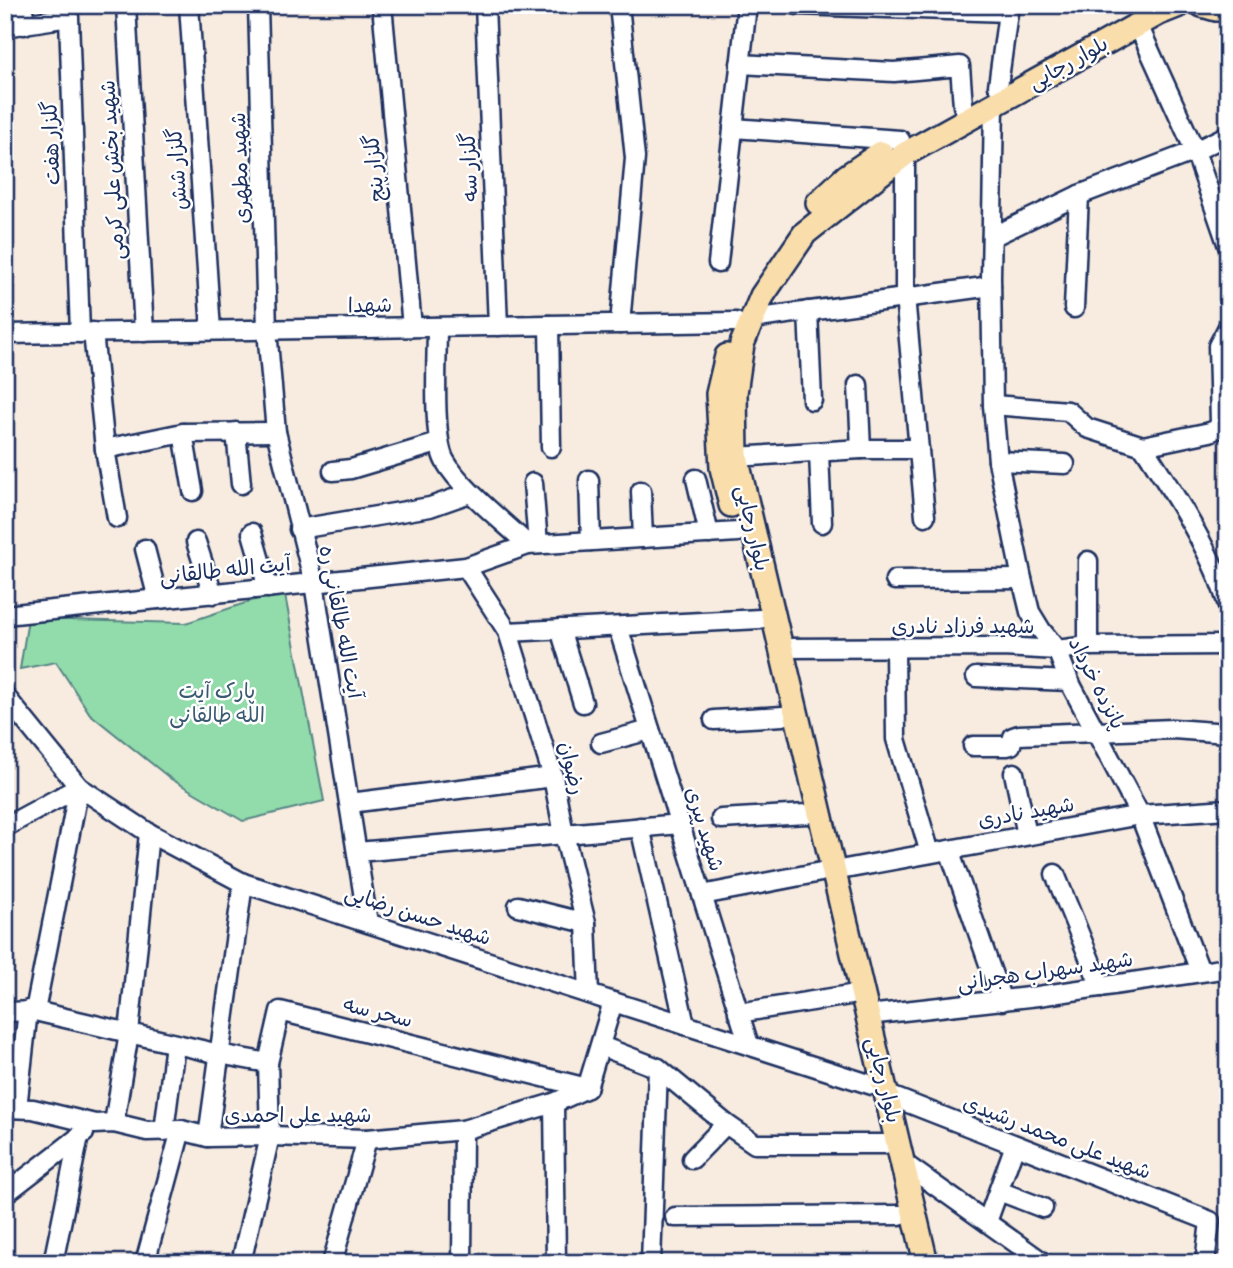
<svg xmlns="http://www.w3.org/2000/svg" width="1233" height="1268" font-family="Pangolin,'Playpen Sans Arabic',sans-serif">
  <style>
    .green { fill: #92dbab; stroke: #568584; stroke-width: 2 }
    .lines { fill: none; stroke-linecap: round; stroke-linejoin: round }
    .minor-casing { stroke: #1b2f5e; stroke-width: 23 }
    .major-casing { stroke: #1b2f5e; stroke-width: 28 }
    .minor { stroke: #fff; stroke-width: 18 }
    .major { stroke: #f9deab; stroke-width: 23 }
    .labels { text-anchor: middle; stroke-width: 5; stroke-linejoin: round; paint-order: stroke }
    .street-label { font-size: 21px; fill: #1b2f5e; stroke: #fff }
    .park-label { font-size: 21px; fill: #395a71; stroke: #fff }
  </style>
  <rect width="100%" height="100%" fill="#f8ece0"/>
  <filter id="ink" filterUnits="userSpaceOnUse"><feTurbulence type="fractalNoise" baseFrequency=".0143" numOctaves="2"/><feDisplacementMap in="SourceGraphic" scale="14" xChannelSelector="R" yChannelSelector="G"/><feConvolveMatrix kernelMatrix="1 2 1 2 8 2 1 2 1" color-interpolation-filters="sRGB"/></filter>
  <g filter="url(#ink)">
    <path class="green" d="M284,590L324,801L243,821L171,779L90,714L56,662L20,669L28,619L186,623Z"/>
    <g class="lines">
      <g class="minor-casing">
        <g id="minor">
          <path d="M23,5L24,25"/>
          <path d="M126,5L144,332"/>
          <path d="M189,5L211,330"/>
          <path d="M258,5L267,330L276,432L314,583L368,923"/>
          <path d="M382,5L412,327"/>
          <path d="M485,5L498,326"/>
          <path d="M619,5L635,158L620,324"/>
          <path d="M797,5L1008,12"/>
          <path d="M1138,25L1195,151L1228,246"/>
          <path d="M5,27L69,17L80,333"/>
          <path d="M740,64L894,72L960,66L963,106"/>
          <path d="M998,86L1009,5"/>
          <path d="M994,105L991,277L993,405L998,461L1022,579L1030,612L1041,630L1057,650L1069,681L1140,815L1200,971"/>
          <path d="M733,128L900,140"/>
          <path d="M905,154V296L925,516"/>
          <path d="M992,237L1079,195L1195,151L1228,135"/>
          <path d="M718,263L747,5"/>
          <path d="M1074,308L1079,195"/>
          <path d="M808,311L812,400"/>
          <path d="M752,319L991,286"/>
          <path d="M549,325L551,447"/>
          <path d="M437,327C437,357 432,438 445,461C461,489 503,521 528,545"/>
          <path d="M93,332L105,449L117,518"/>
          <path d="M5,334L736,322"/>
          <path d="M858,385L861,449"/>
          <path d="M993,405L1068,411L1087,428L1143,446L1210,432L1217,429L1220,423L1218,346L1228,327"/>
          <path d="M236,432L241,484"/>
          <path d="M183,433L193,491"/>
          <path d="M1143,446C1172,491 1214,554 1228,606"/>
          <path d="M105,449L183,433L276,432"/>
          <path d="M819,453L822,523"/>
          <path d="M736,457L861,449H919"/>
          <path d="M998,461L1065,464"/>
          <path d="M333,471L351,469L438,443"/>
          <path d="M696,479L709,534"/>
          <path d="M589,480L591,541"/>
          <path d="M533,483L538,544"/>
          <path d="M641,491L643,538"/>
          <path d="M299,529L430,507L470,493"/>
          <path d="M252,533L268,588"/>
          <path d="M196,542L213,594"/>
          <path d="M145,549L158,599"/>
          <path d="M466,567L508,632L553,777L564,834L586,923L589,994"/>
          <path d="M895,580L1022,579"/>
          <path d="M5,615L466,567L528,545L738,532"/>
          <path d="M618,627L749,1045"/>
          <path d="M560,629L583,703"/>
          <path d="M508,632L760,619"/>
          <path d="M1088,646V561"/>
          <path d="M781,648L1002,647L1057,650L1088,646L1228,645"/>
          <path d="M895,649L896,739L930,853"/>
          <path d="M976,677L1069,681"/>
          <path d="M5,696L79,787L149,833L243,883L872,1085"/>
          <path d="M714,720L783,716"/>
          <path d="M601,743L650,730"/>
          <path d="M973,746H1007L1011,745L1013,737L1019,735L1173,729L1228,733"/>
          <path d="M1014,773L1027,835"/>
          <path d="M350,803L553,777"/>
          <path d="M721,819L807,814"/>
          <path d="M5,827L79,787"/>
          <path d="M640,827L685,1025"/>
          <path d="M949,850L1002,1001"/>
          <path d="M357,852L680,824"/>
          <path d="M834,871L1140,815L1228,809"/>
          <path d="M1055,874L1101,987"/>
          <path d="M702,895L821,872"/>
          <path d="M518,906L586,923"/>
          <path d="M35,1011L79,787"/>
          <path d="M5,1012L35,1011L219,1054L268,1063"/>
          <path d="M738,1013L850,995"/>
          <path d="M868,1015L1038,996L1228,968"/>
          <path d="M601,1046L658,1068L726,1124L755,1144H885"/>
          <path d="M587,1088L613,1002"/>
          <path d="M888,1095L1210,1221L1205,1263"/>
          <path d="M554,1103L556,1263"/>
          <path d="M5,1108L33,1109L95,1124L114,1123L147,1131L181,1130L208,1137L270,1136L367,1139L463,1130L554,1103L587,1088"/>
          <path d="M17,1108L28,1010"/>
          <path d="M114,1123L129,1033L149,833"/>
          <path d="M164,1131L175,1044"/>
          <path d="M208,1137L243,883"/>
          <path d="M692,1159L726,1124"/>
          <path d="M905,1164L1044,1263"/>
          <path d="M999,1191L1043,1208"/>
          <path d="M5,1194L84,1133"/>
          <path d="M675,1217L900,1215"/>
          <path d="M987,1222L1015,1145"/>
          <path d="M53,1263L79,1136"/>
          <path d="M145,1263L181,1130"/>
          <path d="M241,1263L270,1136L268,1063L280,1011L587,1088"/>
          <path d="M332,1263L367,1139"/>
          <path d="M462,1263L463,1130"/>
          <path d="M651,1263L658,1068"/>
        </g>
      </g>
      <g class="major-casing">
        <g id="major">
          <path d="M1202,5L1216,9L1228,8"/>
          <path d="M818,203L847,176L881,153"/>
          <path d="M727,356L718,394L722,468L731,505"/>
          <path d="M926,1263L736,457L735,393L742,344L762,296L805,233L905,154L1159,13L1179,5"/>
        </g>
      </g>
      <use href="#minor" class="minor"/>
      <use href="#major" class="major"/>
    </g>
  </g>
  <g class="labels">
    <g class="street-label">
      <text transform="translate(1068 63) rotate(-29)" y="7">بلوار رجایی</text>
      <text transform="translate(51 143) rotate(-92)" y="7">گلزار هفت</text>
      <text transform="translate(469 167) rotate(-92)" y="7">گلزار سه</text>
      <text transform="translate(240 168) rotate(-92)" y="7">شهید مطهری</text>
      <text transform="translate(374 168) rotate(-95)" y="7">گلزار پنج</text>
      <text transform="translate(177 169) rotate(-94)" y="7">گلزار شش</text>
      <text transform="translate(112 170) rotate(-93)" y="7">شهید بخش علی کرمی</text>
      <text transform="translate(370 305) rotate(-1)" y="7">شهدا</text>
      <text transform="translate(753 528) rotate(77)" y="7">بلوار رجایی</text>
      <text transform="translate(225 570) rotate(-6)" y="7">آیت الله طالقانی</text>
      <text transform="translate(341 622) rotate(79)" y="7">آیت الله طالقانی ره</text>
      <text x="963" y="633">شهید فرزاد نادری</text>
      <text transform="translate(1097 683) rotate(63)" y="7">پانزده خرداد</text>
      <text transform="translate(572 768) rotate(76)" y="7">رضوان</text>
      <text transform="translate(1026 812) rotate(-10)" y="7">شهید نادری</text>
      <text transform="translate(705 829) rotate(73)" y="7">شهید پیری</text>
      <text transform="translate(418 915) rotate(18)" y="7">شهید حسن رضایی</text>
      <text transform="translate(1045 971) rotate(-8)" y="7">شهید سهراب هجرانی</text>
      <text transform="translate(378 1012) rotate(14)" y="7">سحر سه</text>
      <text transform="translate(884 1080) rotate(76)" y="7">بلوار رجایی</text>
      <text x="298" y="1122">شهید علی احمدی</text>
      <text transform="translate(1057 1137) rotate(21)" y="7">شهید علی محمد رشیدی</text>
    </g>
    <g class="park-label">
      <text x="217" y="698">پارک آیت<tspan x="217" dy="24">الله طالقانی</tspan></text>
    </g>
  </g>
  <rect width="1233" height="1268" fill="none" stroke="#fff" stroke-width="28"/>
  <rect x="14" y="14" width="1205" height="1240" fill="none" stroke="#1b2f5e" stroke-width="2.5" filter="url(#ink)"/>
</svg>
